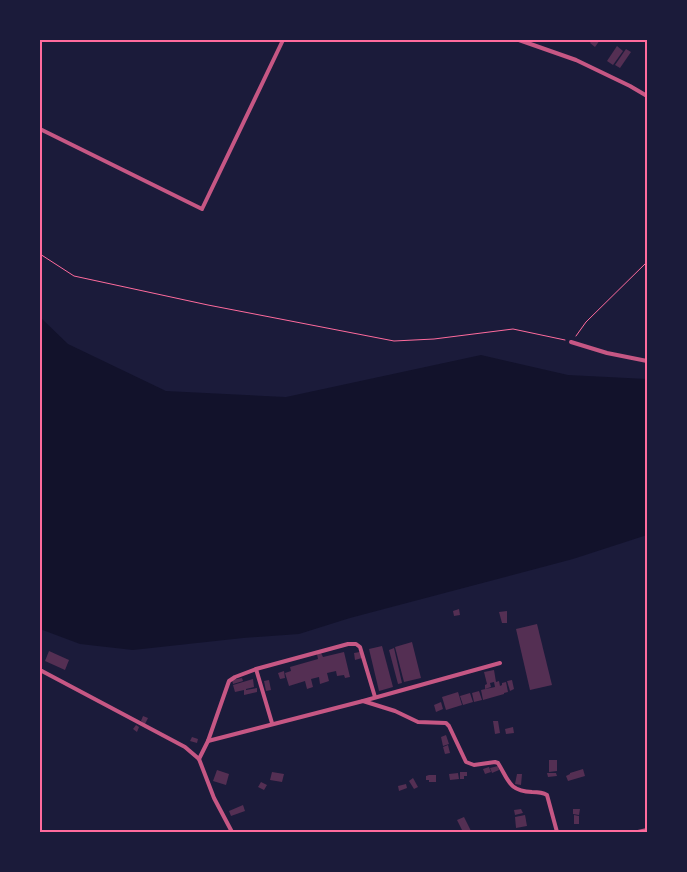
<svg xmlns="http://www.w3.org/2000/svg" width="687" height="872" font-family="Helvetica,sans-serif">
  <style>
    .water { fill: #12122b }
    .building { fill: #542f53 }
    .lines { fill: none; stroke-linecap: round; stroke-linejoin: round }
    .path { stroke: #ff6b9d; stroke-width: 1 }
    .minor { stroke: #c65784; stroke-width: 4 }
    .neatline { fill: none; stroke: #ff6b9d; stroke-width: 2 }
  </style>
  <rect width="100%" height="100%" fill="#1b1b3a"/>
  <path class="water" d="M40,317L68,344L166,391L286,397L481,355L568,375L647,379V535L573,559L350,618L299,634L243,638L133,650L80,644L40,629Z"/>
  <g class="building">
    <path d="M592,40H600L595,47L590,43Z"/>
    <path d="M617,46L623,51L613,65L607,61Z"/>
    <path d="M626,49L631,52L620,68L615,65Z"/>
    <path d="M459,609L460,615L454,616L453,611Z"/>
    <path d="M507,611V623H502L499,612Z"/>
    <path d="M537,624L552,685L530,690L516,629Z"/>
    <path d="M412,642L421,678L404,682L395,647Z"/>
    <path d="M382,646L393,687L379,691L369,649Z"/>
    <path d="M394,648L402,683L398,684L389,650Z"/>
    <path d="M49,651L69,660L65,670L45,661Z"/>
    <path d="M344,652L350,677L345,678L344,675L337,676L336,671L327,673L329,681L320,684L319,677L311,679L313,687L307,689L305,681L289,686L285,673L291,671L290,667L318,659L317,654L321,653L323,657Z"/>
    <path d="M360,652L362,658L355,660L354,653Z"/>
    <path d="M494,670L496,682L499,681L500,686L502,685V683L506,682L508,692L504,693V694L483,700L481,690L495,687L494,682L490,683L491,687L485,689V685L487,684L484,672Z"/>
    <path d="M284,671L285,678L280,679L278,673Z"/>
    <path d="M242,678L243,681L233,684L232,680Z"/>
    <path d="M253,679L254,687L246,689V690L257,688V692L244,695V690L235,692L233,685Z"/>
    <path d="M269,680L271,690L266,691L264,681Z"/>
    <path d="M512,680L514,689L510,691L507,681Z"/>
    <path d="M479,691L482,700L474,702L472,693Z"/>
    <path d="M458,692L462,705L446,710L442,697Z"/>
    <path d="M470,693L473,702L463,705L460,696Z"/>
    <path d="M441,702L443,709L436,712L434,705Z"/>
    <path d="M143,716L148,718L145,724L141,721Z"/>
    <path d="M493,721H498L500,733L495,734Z"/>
    <path d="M136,725L139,727L137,732L133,729Z"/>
    <path d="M513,727L514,733L506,734L505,729Z"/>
    <path d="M446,735L449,744L443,746L441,737Z"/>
    <path d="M192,737L198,739L197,743L190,741Z"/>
    <path d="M448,745L450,753L445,754L443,747Z"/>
    <path d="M549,760H557V771L549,772Z"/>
    <path d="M498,766L499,770L492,773L490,768Z"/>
    <path d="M489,767L491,772L485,774L483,769Z"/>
    <path d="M583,769L585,776L568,781L566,776L570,774V773Z"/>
    <path d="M217,770L229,774L226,785L213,781Z"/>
    <path d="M272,772L284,774L282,782L270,780Z"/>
    <path d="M460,772H467V776H464V779H460Z"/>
    <path d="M458,773L459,779L450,780L449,774Z"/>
    <path d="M547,773H556L557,776L548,777Z"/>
    <path d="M517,774H522L521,785L515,784Z"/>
    <path d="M429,775H436V782H429V780H426V776Z"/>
    <path d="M413,778L418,787L414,789L409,781Z"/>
    <path d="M261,782L267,785L264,790L258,787Z"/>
    <path d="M406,784L407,788L399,791L398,786Z"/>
    <path d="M243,805L245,811L231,816L229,811Z"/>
    <path d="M521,809L523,813L515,815L514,810Z"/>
    <path d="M573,809H580L579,815L573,814Z"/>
    <path d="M525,815L527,826L516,828L515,817Z"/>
    <path d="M574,815L579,816V824H574Z"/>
    <path d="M464,817L471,831L468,832H463L457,820Z"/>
  </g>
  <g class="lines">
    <g class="path">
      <path d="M40,254L74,276L208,305L394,341L434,339L513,329L565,340"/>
      <path d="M576,336L586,322L647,262"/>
    </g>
    <g class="minor">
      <path d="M519,40L576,60L630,86L647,96"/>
      <path d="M40,129L202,209L283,40"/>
      <path d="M571,342L607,353L647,361"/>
      <path d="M256,669L272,723"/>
      <path d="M40,670L185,747L199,759L214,798L232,832"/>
      <path d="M363,701L395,711L418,722L446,723L449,726L466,762L474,765L495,762L498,763C509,781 509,791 532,792C538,792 542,792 547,795L557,832"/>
      <path d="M208,741L363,701L500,663"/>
      <path d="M199,759L208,741L229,681L235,677L256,669L348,644H356L360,647L375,697"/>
      <path d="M638,832L647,830"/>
    </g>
  </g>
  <rect width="687" height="872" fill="none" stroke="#1b1b3a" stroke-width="82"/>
  <rect x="41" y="41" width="605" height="790" class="neatline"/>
</svg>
